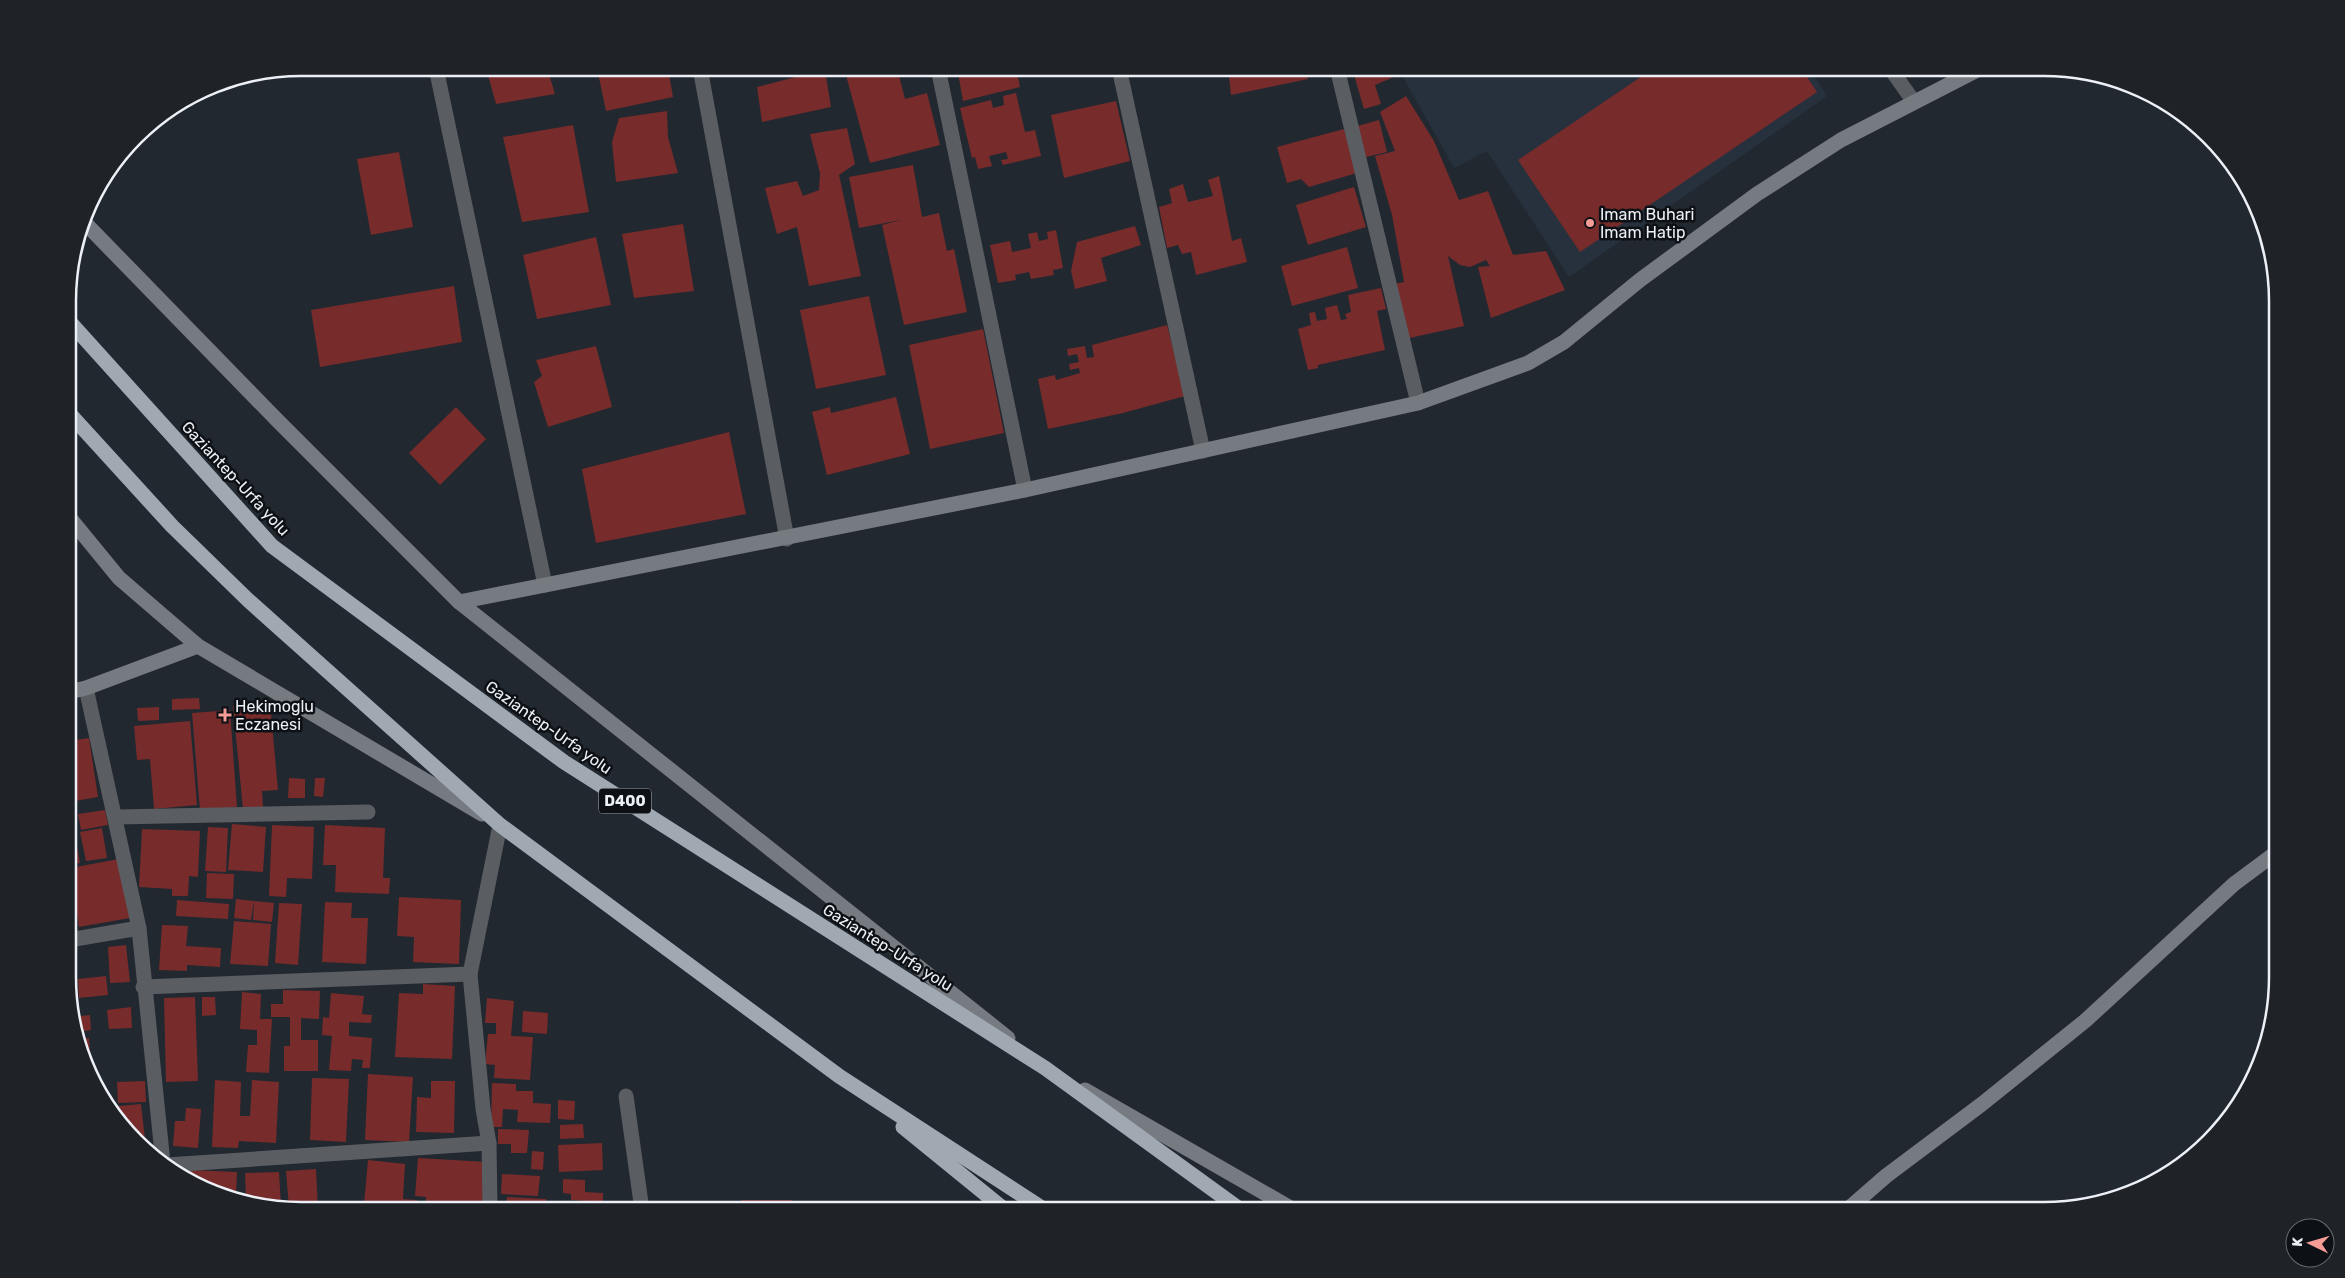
<svg xmlns="http://www.w3.org/2000/svg" width="2345" height="1278" font-family="Rubik,sans-serif">
  <style>
    .built { fill: #27313e }
    .building { fill: #772b2a }
    .lines { fill: none; stroke-linecap: round; stroke-linejoin: round }
    .street { stroke: #5a5d61; stroke-width: 15 }
    .secondary { stroke: #767b82; stroke-width: 15 }
    .highway { stroke: #a0a8b2; stroke-width: 15 }
    .poi-dot { fill: #f59c96; stroke: #0d1014; stroke-width: 2 }
    .labels { text-anchor: middle; stroke-width: 5; stroke-linejoin: round; paint-order: stroke }
    .shield { fill: #0d1014; stroke: #aaaeb3; stroke-width: 1 }
    .shield-label { font-size: 15px; font-weight: bold; fill: #edf1f7 }
    .poi-label { font-size: 16px; fill: #edf1f7; stroke: #0d1014; text-anchor: start }
    .street-label { font-size: 16px; fill: #edf1f7; stroke: #0d1014 }
    .rim { fill: none; stroke: #edf1f7; stroke-width: 2.5 }
  </style>
  <rect width="100%" height="100%" fill="#212830"/>
  <path class="built" d="M1398,68H1809L1827,96L1569,277L1487,151L1454,168Z"/>
  <g class="building">
    <path d="M486,68H547L555,94L496,104Z"/>
    <path d="M597,68H668L673,97L606,111Z"/>
    <path d="M810,68H831L825,70L831,107L762,122L757,87L811,73Z"/>
    <path d="M844,68H897L905,99L927,93L940,145L870,163Z"/>
    <path d="M957,68H1016L1020,87L963,101Z"/>
    <path d="M1228,68H1307L1308,79L1231,95Z"/>
    <path d="M1352,68H1398L1401,74L1375,85L1381,104L1364,109Z"/>
    <path d="M1654,68H1801L1817,92L1580,252L1518,160Z"/>
    <path d="M1016,93L1025,132L1035,130L1041,156L1003,165L1001,160L1008,159L1006,152L989,156L992,166L978,169L975,157L972,158L960,108L991,100L993,108L1004,105L1003,96Z"/>
    <path d="M1406,96L1434,141L1459,200L1488,191L1513,255L1546,251L1565,290L1491,318L1478,267L1490,266L1486,260L1470,267L1460,265L1448,256L1464,326L1405,339L1394,284L1404,282L1392,215L1375,156L1395,151L1380,112Z"/>
    <path d="M1116,101L1130,161L1064,178L1051,115Z"/>
    <path d="M667,111L668,137L678,173L616,182L612,142L619,118Z"/>
    <path d="M1379,120L1387,152L1362,158L1354,127Z"/>
    <path d="M573,125L589,212L522,222L503,137Z"/>
    <path d="M847,128L855,164L839,175L861,276L809,286L797,227L777,234L765,188L797,181L803,196L819,190L820,173L810,134Z"/>
    <path d="M1344,129L1357,173L1309,187L1301,179L1287,183L1277,147Z"/>
    <path d="M399,152L413,227L371,235L357,159Z"/>
    <path d="M913,165L922,217L939,213L947,251L954,249L967,312L904,325L882,225L901,220L859,228L849,177Z"/>
    <path d="M1219,176L1232,241L1241,238L1247,262L1196,275L1191,252L1182,254L1178,245L1167,248L1159,207L1172,203L1169,189L1183,184L1188,202L1213,196L1208,180Z"/>
    <path d="M1354,187L1366,227L1308,245L1296,205Z"/>
    <path d="M683,224L694,291L634,298L622,234Z"/>
    <path d="M1135,226L1141,245L1101,258L1107,281L1075,289L1071,271L1077,242Z"/>
    <path d="M1056,230L1063,268L1053,270L1054,275L1031,279L1029,272L1015,275L1016,280L998,283L990,245L1010,241L1012,252L1031,248L1028,234L1037,232L1039,241L1048,239L1047,232Z"/>
    <path d="M596,237L611,305L537,319L523,255Z"/>
    <path d="M1347,247L1358,288L1292,306L1281,266Z"/>
    <path d="M454,286L462,342L320,367L311,310Z"/>
    <path d="M1381,288L1386,309L1377,311L1385,350L1318,365V368L1308,370L1298,329L1311,325L1309,313L1315,312L1317,321L1327,319L1325,308L1337,305L1341,320L1347,319L1345,314L1351,312L1348,295Z"/>
    <path d="M869,296L886,375L816,389L800,310Z"/>
    <path d="M1167,325L1185,396L1123,413L1048,429L1038,379L1055,375L1056,380L1080,373L1079,368L1070,370L1069,364L1079,362L1077,354L1068,356L1067,349L1085,346L1087,358L1094,357L1092,345Z"/>
    <path d="M983,329L1004,433L930,449L909,345Z"/>
    <path d="M596,346L612,407L548,427L534,382L542,376L536,360Z"/>
    <path d="M896,397L910,454L827,475L812,412L830,407L831,413Z"/>
    <path d="M456,407L486,439L440,485L409,453Z"/>
    <path d="M729,432L746,514L596,543L582,469Z"/>
    <path d="M199,698L200,709L172,710V699Z"/>
    <path d="M270,702L278,790L262,791L263,807L243,809L233,706Z"/>
    <path d="M159,707V720L138,721L137,708Z"/>
    <path d="M230,710L237,807L200,810L192,713Z"/>
    <path d="M190,721L197,805L154,809L150,759L137,760L134,726Z"/>
    <path d="M89,738L98,797L69,802V741Z"/>
    <path d="M289,778L305,779V798H288Z"/>
    <path d="M315,778H325L323,797L314,796Z"/>
    <path d="M105,810L108,825L81,830L78,814Z"/>
    <path d="M69,818H72L80,863L69,865Z"/>
    <path d="M232,824L266,827L263,872L228,870Z"/>
    <path d="M272,825L314,827L312,879L287,878L286,897L269,896Z"/>
    <path d="M325,825L385,828L383,878H390L389,894L335,892L336,865H323Z"/>
    <path d="M208,827L228,828L226,872L205,871Z"/>
    <path d="M102,828L107,858L86,861L80,832Z"/>
    <path d="M142,829L200,831L198,877L189,876L188,896H172V889L139,887Z"/>
    <path d="M119,859L130,918L79,927L70,868Z"/>
    <path d="M207,873L234,874L233,899L206,898Z"/>
    <path d="M399,897L461,900L459,964L413,962L414,937L397,936Z"/>
    <path d="M236,899L254,901L251,920L234,918Z"/>
    <path d="M177,900L229,904L228,919L176,916Z"/>
    <path d="M254,901L274,903L272,922L253,920Z"/>
    <path d="M325,902L352,903L351,918H368L366,964L322,962Z"/>
    <path d="M279,903L302,904L298,965L275,963Z"/>
    <path d="M234,921L271,924L268,966L230,964Z"/>
    <path d="M162,925L188,926L186,946L221,948L220,967L187,965V971L159,970Z"/>
    <path d="M126,945L130,982L110,983L108,947Z"/>
    <path d="M73,950L77,998H70L69,951Z"/>
    <path d="M106,976L108,995L79,998L78,979Z"/>
    <path d="M423,984L455,986L452,1059L395,1057L399,993L423,994Z"/>
    <path d="M283,990L320,991L319,1019L301,1018V1040H318V1071H284V1046H290V1017H271V1004H283Z"/>
    <path d="M242,992L261,994L260,1019H272L269,1073L246,1072L248,1045H257V1030L240,1029Z"/>
    <path d="M331,993L364,996L362,1014L372,1015L371,1023L349,1022V1036L372,1038L370,1068H362L363,1060L352,1059L351,1071L329,1070L332,1036L322,1035L323,1017L329,1018Z"/>
    <path d="M195,997L198,1081L166,1082L164,998Z"/>
    <path d="M202,997H215L216,1015L202,1016Z"/>
    <path d="M487,998L514,1001L511,1036L533,1037L530,1080L494,1078L495,1065L485,1064L488,1034H496V1023H485Z"/>
    <path d="M131,1007L132,1028L109,1029L107,1010Z"/>
    <path d="M523,1011L548,1013L547,1034L522,1032Z"/>
    <path d="M90,1015L91,1030L79,1032L73,1017Z"/>
    <path d="M89,1038L91,1063L81,1039Z"/>
    <path d="M368,1074L413,1077L409,1142L365,1140Z"/>
    <path d="M312,1078L349,1079L346,1142L310,1140Z"/>
    <path d="M215,1080L241,1082L240,1116H250L252,1080L279,1082L276,1143L239,1141L238,1148L212,1147Z"/>
    <path d="M145,1081L146,1102L118,1103L117,1082Z"/>
    <path d="M431,1081H455L454,1133L416,1132L417,1097L431,1098Z"/>
    <path d="M492,1083L516,1084V1091H533V1103L551,1104L550,1123L517,1122L518,1110L503,1109L502,1127H491Z"/>
    <path d="M558,1100L575,1101L574,1120L558,1119Z"/>
    <path d="M141,1104L146,1148H143L107,1107Z"/>
    <path d="M186,1108L201,1109L198,1148L173,1146L175,1121H185Z"/>
    <path d="M583,1124L584,1138L560,1139V1125Z"/>
    <path d="M498,1129L529,1130L527,1153H511V1144H498Z"/>
    <path d="M602,1143L603,1170L559,1172L558,1145Z"/>
    <path d="M532,1151L544,1152L543,1170L531,1169Z"/>
    <path d="M418,1158L487,1162L484,1210H425L426,1197L415,1196Z"/>
    <path d="M368,1160L405,1164L403,1199L417,1200L416,1210H390L391,1206L364,1204Z"/>
    <path d="M316,1169L318,1210H301L289,1208L286,1171Z"/>
    <path d="M190,1170L237,1172L236,1195L198,1186L190,1181Z"/>
    <path d="M279,1172L281,1206L246,1198L245,1173Z"/>
    <path d="M502,1174L540,1176L538,1196L501,1194Z"/>
    <path d="M563,1179L585,1180V1192L603,1193V1202L571,1200V1194L563,1193Z"/>
    <path d="M507,1197L546,1199V1210H506Z"/>
    <path d="M741,1200H792V1210H675V1202L740,1201L741,1207Z"/>
  </g>
  <g class="lines">
    <g class="street">
      <path d="M436,68L545,585"/>
      <path d="M700,68L787,539"/>
      <path d="M938,68L1025,490"/>
      <path d="M1119,68L1203,451"/>
      <path d="M1337,68L1418,403"/>
      <path d="M1890,68L1914,102"/>
      <path d="M86,688L139,928L163,1163"/>
      <path d="M116,817L368,812"/>
      <path d="M69,940L139,928"/>
      <path d="M143,987L470,974"/>
      <path d="M626,1096L642,1210"/>
      <path d="M167,1165L489,1143"/>
      <path d="M490,1210L489,1143L483,1109L470,974L500,825"/>
    </g>
    <g class="secondary">
      <path d="M85,223L278,421L459,602L1008,1038"/>
      <path d="M69,517L119,578L198,646L482,814"/>
      <path d="M459,602L1025,490L1418,403L1528,363L1564,342L1640,280L1757,194L1841,140L1981,68"/>
      <path d="M69,692L86,688L198,646"/>
      <path d="M1085,1090L1294,1210"/>
      <path d="M1847,1210L1886,1176L1982,1104L2085,1021L2234,884L2277,852"/>
    </g>
    <g class="highway">
      <path d="M68,320L272,546L564,762L1045,1068L1241,1210"/>
      <path d="M68,412L172,526L248,600L500,825L839,1076L1045,1210"/>
      <path d="M903,1127L1005,1210"/>
    </g>
  </g>
  <g class="poi-dot">
    <circle cx="1590" cy="223" r="5"/>
    <path d="M222.5 707.5h5v5h5v5h-5v5h-5v-5h-5v-5h5z"/>
  </g>
  <g class="labels">
    <rect class="shield" x="599" y="788.5" width="52" height="25" rx="4"/>
    <g class="shield-label">
      <text x="625" y="806">D400</text>
    </g>
    <g class="poi-label">
      <text x="1600" y="220">Imam Buhari<tspan x="1600" dy="18">Imam Hatip</tspan></text>
      <text x="235" y="712">Hekimoglu<tspan x="235" dy="18">Eczanesi</tspan></text>
    </g>
    <g class="street-label">
      <text transform="translate(236 478) rotate(47)" y="6">Gaziantep-Urfa yolu</text>
      <text transform="translate(549 727) rotate(35)" y="6">Gaziantep-Urfa yolu</text>
      <text transform="translate(888 947) rotate(32)" y="6">Gaziantep-Urfa yolu</text>
    </g>
  </g>
  <path d="M0 0H2345V1278H0ZM301 76H2044A225 225 0 0 1 2269 301V977A225 225 0 0 1 2044 1202H301A225 225 0 0 1 76 977V301A225 225 0 0 1 301 76Z" fill="#1f2226" fill-rule="evenodd"/>
  <path class="rim" d="M301 76H2044A225 225 0 0 1 2269 301V977A225 225 0 0 1 2044 1202H301A225 225 0 0 1 76 977V301A225 225 0 0 1 301 76Z"/>
  <g transform="translate(2310 1243) rotate(275)"><circle r="24" fill="#0d1014" stroke="#676a6f"/>
  <path d="M0-4L9 19L0 12L-9 19Z" fill="#f59c96"/>
  <text y="-8" font-size="14" font-weight="bold" text-anchor="middle" fill="#edf1f7">K</text>
  </g>
</svg>
